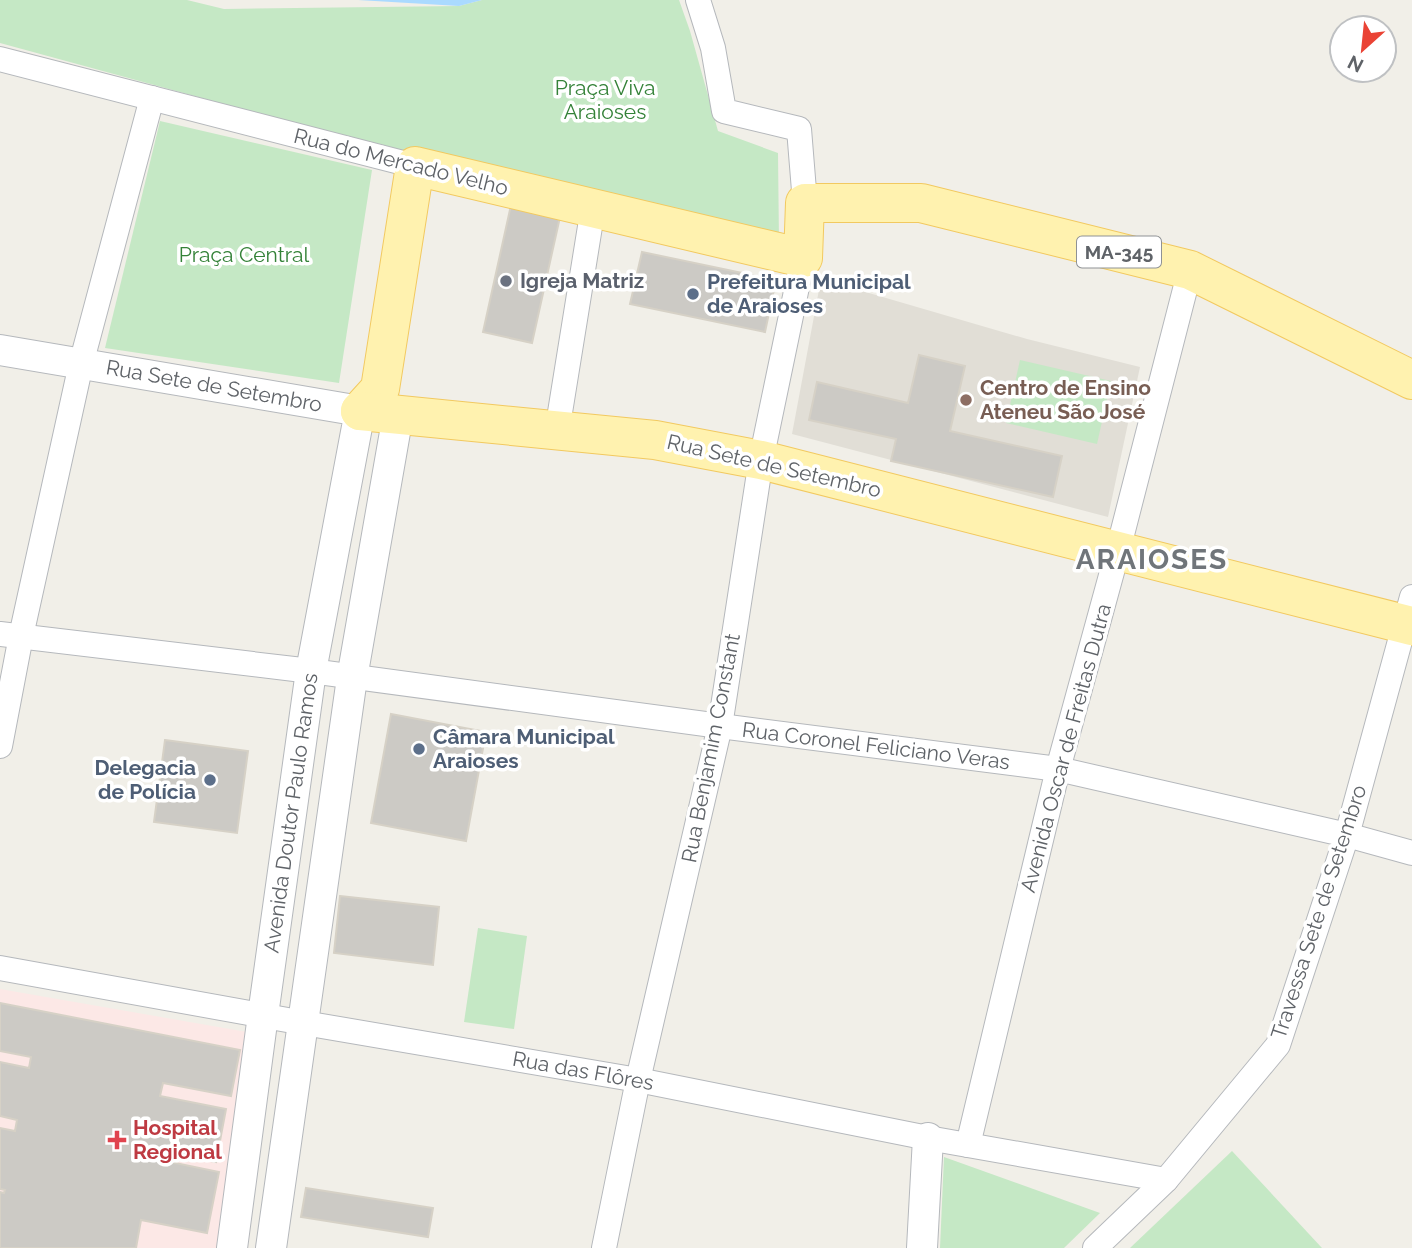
<svg xmlns="http://www.w3.org/2000/svg" width="1412" height="1248" font-family="Raleway,sans-serif">
  <style>
    .education { fill: #e1ded6 }
    .medical { fill: #fce8e6 }
    .green { fill: #c5e8c5 }
    .water { fill: #aadaff }
    .building { fill: #cccac5; stroke: #d6d1c6; stroke-width: 2 }
    .lines { fill: none; stroke-linecap: round; stroke-linejoin: round }
    .minor-casing { stroke: #b5b8bc; stroke-width: 26 }
    .tertiary-casing { stroke: #b5b8bc; stroke-width: 32 }
    .primary-casing { stroke: #f2c960; stroke-width: 40 }
    .minor { stroke: #fff; stroke-width: 24 }
    .tertiary { stroke: #fff; stroke-width: 30 }
    .primary { stroke: #fff2af; stroke-width: 38 }
    .worship-dot { fill: #6b7280; stroke: #fff; stroke-width: 2.5 }
    .service-dot { fill: #5c6f8a; stroke: #fff; stroke-width: 2.5 }
    .education-dot { fill: #8d6e63; stroke: #fff; stroke-width: 2.5 }
    .health-dot { fill: #e0444e; stroke: #fff; stroke-width: 2.5 }
    .labels { text-anchor: middle; stroke-width: 7; stroke-linejoin: round; paint-order: stroke }
    .shield { fill: #fff; stroke: #8f9295; stroke-width: 2 }
    .shield-label { font-size: 19px; font-weight: bold; fill: #5f6368 }
    .park-label { font-size: 21px; fill: #348238; stroke: #fff }
    .street-label { font-size: 21px; fill: #5f6368; stroke: #fff }
    .worship-label { font-size: 21px; font-weight: bold; fill: #5b616d; stroke: #fff; text-anchor: start }
    .service-label { font-size: 21px; font-weight: bold; fill: #4e5e75; stroke: #fff; text-anchor: start }
    .education-label { font-size: 21px; font-weight: bold; fill: #785e54; stroke: #fff; text-anchor: start }
    .health-label { font-size: 21px; font-weight: bold; fill: #be3a42; stroke: #fff; text-anchor: start }
    .district-label { font-size: 28px; font-weight: bold; letter-spacing: 2px; fill: #70757a; stroke: #fff }
  </style>
  <rect width="100%" height="100%" fill="#f1efe8"/>
  <path class="education" d="M821,279L1027,339L1140,367L1108,517L792,434Z"/>
  <path class="medical" d="M0,989L247,1032L219,1248H0Z"/>
  <g class="green">
    <path d="M0,0H187L224,9L459,6L482,0H679L690,31L718,131L778,153L779,243L375,145L0,43Z"/>
    <path d="M160,121L372,170L339,383L105,348Z"/>
    <path d="M1020,360L1111,381L1097,444L1006,423Z"/>
    <path d="M478,928L527,936L514,1029L464,1022Z"/>
    <path d="M1232,1151L1322,1248H1130Z"/>
    <path d="M944,1157L1100,1213L1064,1248H940Z"/>
  </g>
  <path class="water" d="M358,0H482L459,6Z"/>
  <g class="building">
    <path d="M513,196L562,208L532,343L483,332Z"/>
    <path d="M642,252L776,280L765,332L630,304Z"/>
    <path d="M919,355L965,366L950,431L1062,456L1053,497L891,461L896,439L809,420L817,382L908,403Z"/>
    <path d="M391,714L486,732L466,841L371,823Z"/>
    <path d="M165,740L248,751L237,833L154,822Z"/>
    <path d="M340,896L439,907L433,965L334,953Z"/>
    <path d="M0,1003L240,1050L231,1096L163,1083L160,1096L226,1109L216,1162L147,1148L146,1157L219,1172L207,1233L141,1220L136,1248H0V1192L4,1193L5,1190L0,1189V1128L15,1131L17,1120L0,1116V1062L29,1068L31,1057L0,1051Z"/>
    <path d="M306,1188L433,1208L428,1237L301,1217Z"/>
  </g>
  <g class="lines">
    <g class="minor-casing">
      <g id="minor">
        <path d="M698,0L713,48L724,111L799,129L805,203"/>
        <path d="M0,59L415,166"/>
        <path d="M557,431L593,208"/>
        <path d="M0,634L311,671L720,726L1058,769L1347,835L1412,853"/>
        <path d="M0,746L21,636L81,364L152,98"/>
        <path d="M0,968L304,1023L638,1080L928,1138L1166,1180"/>
        <path d="M968,1145L1058,769L1118,550L1190,270"/>
        <path d="M604,1248L638,1080L720,726L761,460L803,258"/>
        <path d="M1095,1248L1166,1180L1278,1045L1347,835L1412,597"/>
      </g>
    </g>
    <g class="tertiary-casing">
      <g id="tertiary">
        <path d="M0,350L360,411L311,671L263,1015L232,1248"/>
        <path d="M271,1248L352,678L398,415"/>
        <path d="M922,1248L928,1138"/>
      </g>
    </g>
    <g class="primary-casing">
      <g id="primary">
        <path d="M360,411L380,389L415,166L803,258L805,203H921L1190,270L1412,380"/>
        <path d="M360,411L655,440L761,460L1412,626"/>
      </g>
    </g>
    <use href="#minor" class="minor"/>
    <use href="#tertiary" class="tertiary"/>
    <use href="#primary" class="primary"/>
  </g>
  <circle class="worship-dot" cx="506" cy="281" r="7"/>
  <g class="service-dot">
    <circle cx="693" cy="294" r="7"/>
    <circle cx="419" cy="749" r="7"/>
    <circle cx="210" cy="780" r="7"/>
  </g>
  <circle class="education-dot" cx="966" cy="400" r="7"/>
  <path class="health-dot" d="M113.5 1129.5h7v7h7v7h-7v7h-7v-7h-7v-7h7z"/>
  <g class="labels">
    <rect class="shield" x="1077" y="236.5" width="84" height="31" rx="5"/>
    <g class="shield-label">
      <text x="1119" y="259">MA-345</text>
    </g>
    <g class="park-label">
      <text x="605" y="95">Praça Viva<tspan x="605" dy="24">Araioses</tspan></text>
      <text x="244" y="262">Praça Central</text>
    </g>
    <g class="street-label">
      <text transform="translate(401 162) rotate(14)" y="7">Rua do Mercado Velho</text>
      <text transform="translate(214 386) rotate(10)" y="7">Rua Sete de Setembro</text>
      <text transform="translate(774 466) rotate(13)" y="7">Rua Sete de Setembro</text>
      <text transform="translate(876 746) rotate(7)" y="7">Rua Coronel Feliciano Veras</text>
      <text transform="translate(711 748) rotate(-79)" y="7">Rua Benjamim Constant</text>
      <text transform="translate(1066 748) rotate(-75)" y="7">Avenida Oscar de Freitas Dutra</text>
      <text transform="translate(291 813) rotate(-82)" y="7">Avenida Doutor Paulo Ramos</text>
      <text transform="translate(1319 912) rotate(-72)" y="7">Travessa Sete de Setembro</text>
      <text transform="translate(583 1071) rotate(10)" y="7">Rua das Flôres</text>
    </g>
    <g class="worship-label">
      <text x="520" y="288">Igreja Matriz</text>
    </g>
    <g class="service-label">
      <text x="707" y="289">Prefeitura Municipal<tspan x="707" dy="24">de Araioses</tspan></text>
      <text x="433" y="744">Câmara Municipal<tspan x="433" dy="24">Araioses</tspan></text>
      <text x="196" y="775" text-anchor="end">Delegacia<tspan x="196" dy="24">de Polícia</tspan></text>
    </g>
    <g class="education-label">
      <text x="980" y="395">Centro de Ensino<tspan x="980" dy="24">Ateneu São José</tspan></text>
    </g>
    <g class="health-label">
      <text x="133" y="1135">Hospital<tspan x="133" dy="24">Regional</tspan></text>
    </g>
    <g class="district-label">
      <text x="1152" y="569">ARAIOSES</text>
    </g>
  </g>
  <g transform="translate(1363 49) rotate(207)"><circle r="33" fill="#ffffff" stroke="#bfc1c3" stroke-width="2"/>
  <path d="M0-5L12 26L0 18L-12 26Z" fill="#ea4335"/>
  <text y="-10" font-size="19" font-weight="bold" text-anchor="middle" fill="#5f6368">N</text>
  </g>
</svg>
